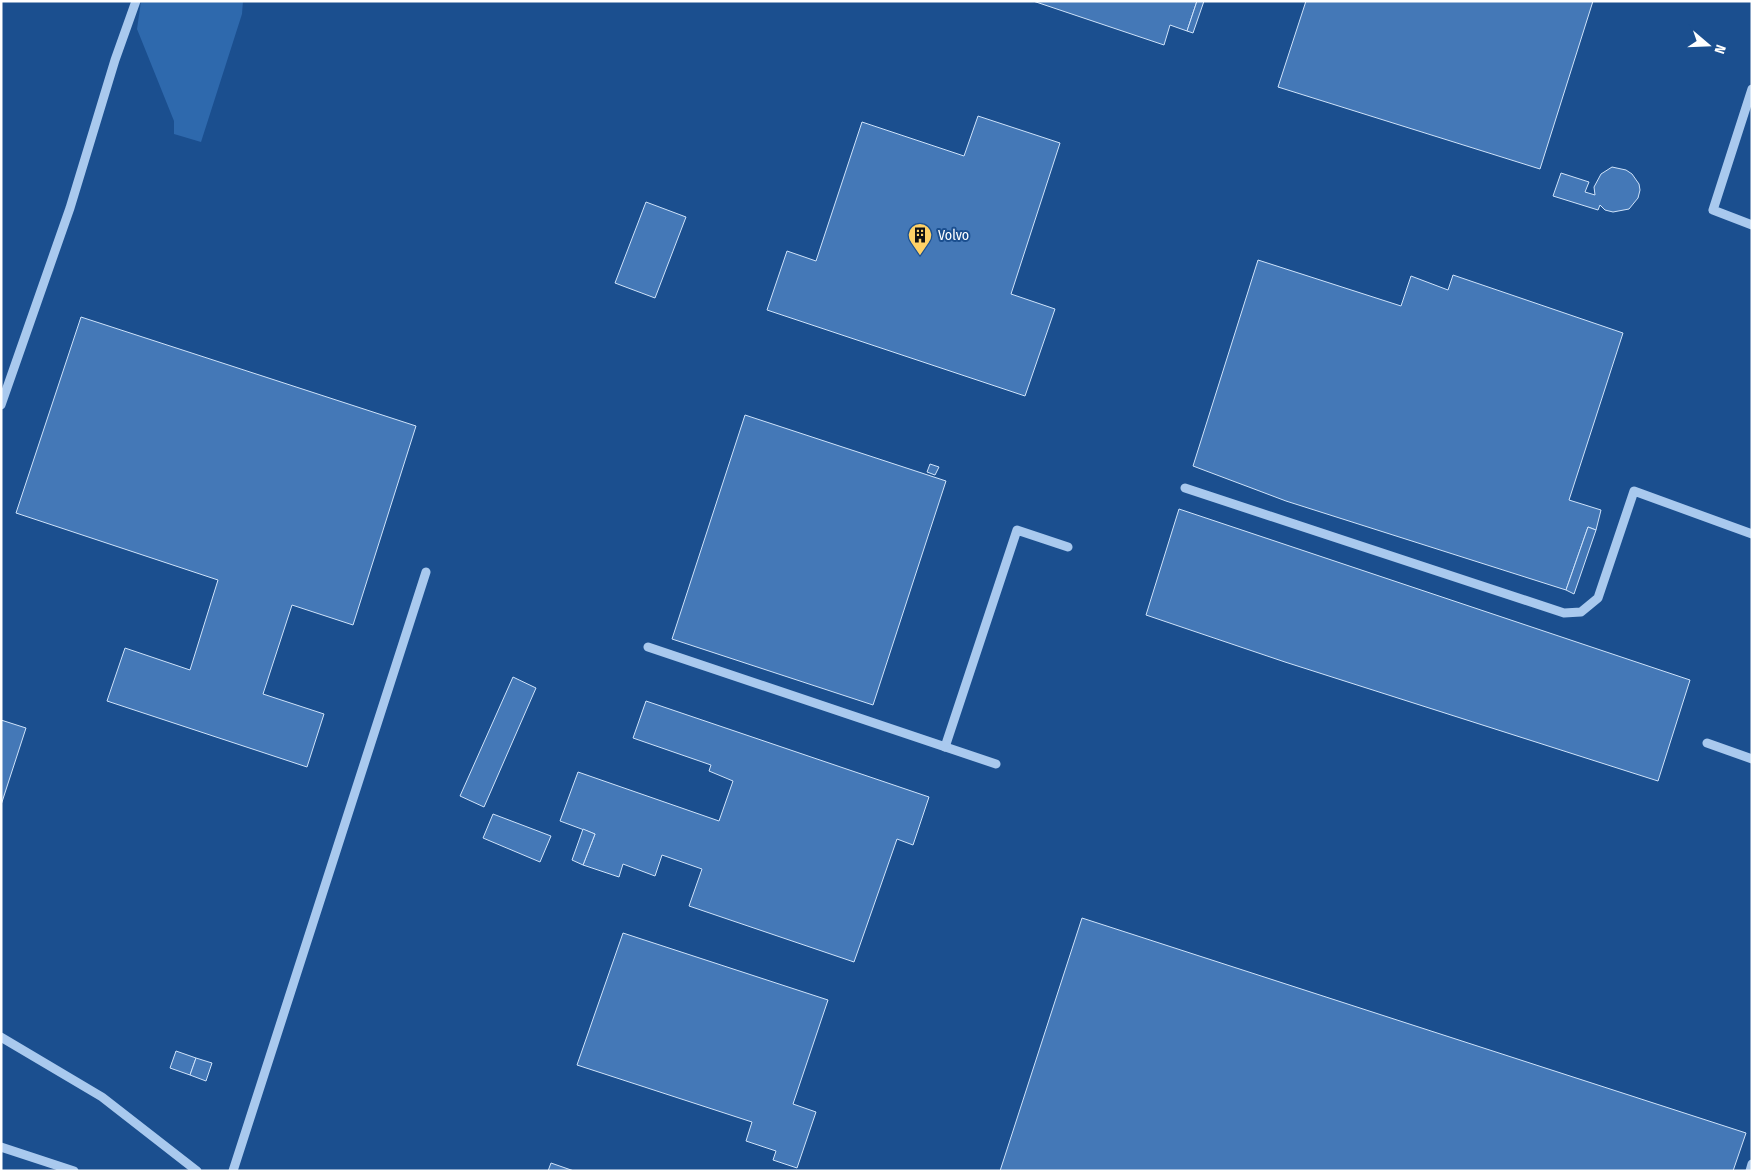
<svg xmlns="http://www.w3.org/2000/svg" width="1753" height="1172" font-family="'Fira Sans Condensed',sans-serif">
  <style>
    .green { fill: #2e69ad }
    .building { fill: #4478b7; stroke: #cfe3fa }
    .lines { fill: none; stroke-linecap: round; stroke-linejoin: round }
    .minor { stroke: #a9c9ee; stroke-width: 9 }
    .labels { text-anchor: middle; stroke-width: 4; stroke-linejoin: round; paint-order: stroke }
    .poi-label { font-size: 14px; fill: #fff; stroke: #1b4f8f; text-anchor: start }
  </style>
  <rect width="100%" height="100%" fill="#1b4f8f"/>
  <path class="green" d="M141,1H243L242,14L201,142L174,134V121L137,29Z"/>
  <g class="building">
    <path d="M1033,1H1197L1187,31L1170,25L1164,45Z"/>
    <path d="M1197,1H1204L1193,33L1187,31Z"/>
    <path d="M1306,1H1593L1540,169L1278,87Z"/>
    <path d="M978,116L1060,143L1011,294L1055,309L1025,396L767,310L787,251L816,261L862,122L964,156Z"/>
    <path d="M1612,167L1626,170L1632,174L1639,184L1640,190L1638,198L1629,209L1613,212L1605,210L1600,205L1598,210L1553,196L1561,173L1589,182L1585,192L1595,195L1594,187L1601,174Z"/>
    <path d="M646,202L686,217L655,298L615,283Z"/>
    <path d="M1258,260L1401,306L1411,276L1448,290L1453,275L1623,333L1569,500L1601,510L1596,530L1588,527L1566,590L1286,501L1193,466Z"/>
    <path d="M81,317L416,426L353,625L292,605L263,694L324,714L307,767L107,701L125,648L190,670L218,580L16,513Z"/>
    <path d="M745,415L946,481L873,705L672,639Z"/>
    <path d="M930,464L939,467L935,475L927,472Z"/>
    <path d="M1179,509L1690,680L1658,781L1285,662L1146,615Z"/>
    <path d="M1588,527L1596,530L1574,594L1566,590Z"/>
    <path d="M513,677L536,688L484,807L460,796Z"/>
    <path d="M646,701L929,797L913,845L897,839L854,962L689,906L702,869L662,855L655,876L623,864L619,877L583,865L595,834L560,821L578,772L719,821L733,781L709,771L711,765L633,738Z"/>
    <path d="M1,720L26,728L1,805Z"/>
    <path d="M493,814L551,836L540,862L483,838Z"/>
    <path d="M583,829L595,834L583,865L572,860Z"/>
    <path d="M1082,918L1746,1133L1733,1171H1000Z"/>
    <path d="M623,933L828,1000L793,1104L816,1112L797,1168L773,1160L776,1151L746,1141L752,1122L577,1065Z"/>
    <path d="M176,1051L196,1058L190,1075L170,1068Z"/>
    <path d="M196,1058L212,1063L206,1081L190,1075Z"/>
    <path d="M551,1163L574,1171H548Z"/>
  </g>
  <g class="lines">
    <g class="minor">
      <path d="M1752,89L1713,210L1752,225"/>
      <path d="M1,405L70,208L115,60L136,1"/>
      <path d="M1185,488L1564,613L1581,612L1598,598L1634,491L1752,534"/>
      <path d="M648,647L996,764"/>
      <path d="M1707,743L1752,759"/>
      <path d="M945,747L1017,530L1068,547"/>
      <path d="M1,1037L102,1097L197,1171"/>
      <path d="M1,1147L74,1171"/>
      <path d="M233,1171L426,572"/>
      <path d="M1750,1171L1752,1164"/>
    </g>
  </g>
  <defs>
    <g id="building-pin" transform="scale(1.25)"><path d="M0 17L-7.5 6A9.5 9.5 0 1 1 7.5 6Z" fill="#ffd166" stroke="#1b4f8f"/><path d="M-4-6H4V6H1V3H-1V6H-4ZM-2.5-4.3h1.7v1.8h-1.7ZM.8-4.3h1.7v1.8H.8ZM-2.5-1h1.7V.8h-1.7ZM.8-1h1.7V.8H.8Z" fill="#111"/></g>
  </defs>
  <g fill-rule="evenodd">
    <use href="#building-pin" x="920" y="235"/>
  </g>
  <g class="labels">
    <g class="poi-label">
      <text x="938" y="240">Volvo</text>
    </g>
  </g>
  <rect width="1753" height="1172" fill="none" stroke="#ffffff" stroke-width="5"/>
  <g transform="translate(1708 45) rotate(109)" stroke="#1b4f8f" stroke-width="4" paint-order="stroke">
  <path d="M0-4L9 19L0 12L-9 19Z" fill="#ffffff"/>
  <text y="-8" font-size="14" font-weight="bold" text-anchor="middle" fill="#ffffff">N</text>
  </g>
</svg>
